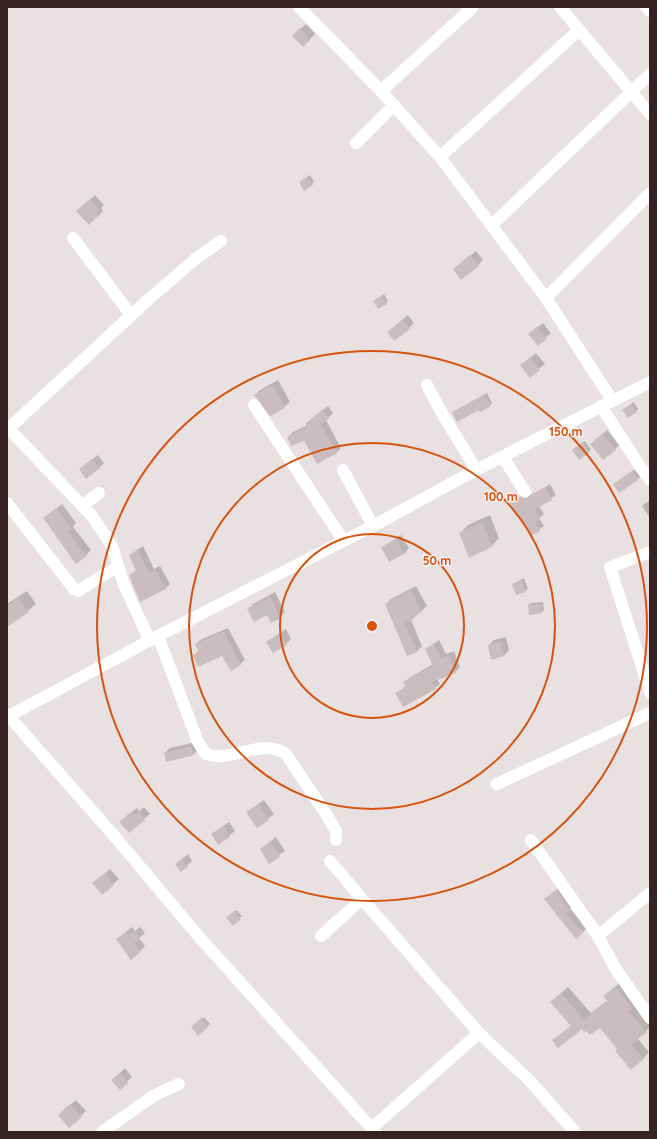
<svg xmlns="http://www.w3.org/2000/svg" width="657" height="1139" font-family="Quicksand,sans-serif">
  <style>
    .shadow { fill: #0003 }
    .building { fill: #c9bdc0 }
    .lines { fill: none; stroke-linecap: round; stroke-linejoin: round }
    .minor { stroke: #fff; stroke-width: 12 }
    .ring { fill: none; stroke: #d6540e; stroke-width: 2 }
    .centre { fill: #d6540e; stroke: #f6f0f2; stroke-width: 2 }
    .ring-label { font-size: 12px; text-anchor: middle; font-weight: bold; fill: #d6540e; stroke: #f6f0f2; stroke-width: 3; stroke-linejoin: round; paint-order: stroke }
  </style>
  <rect width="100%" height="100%" fill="#e9e0e2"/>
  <g class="shadow">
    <path d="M306,24L315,34L303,46L293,36Z"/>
    <path d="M310,175L314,182L312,184L302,180Z"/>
    <path d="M95,195L104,205L101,208L103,211L98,216L83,206Z"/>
    <path d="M476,251L483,260L478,265L454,269Z"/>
    <path d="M384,294L388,301L386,303L374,301Z"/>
    <path d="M408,315L414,323L409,328L388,332Z"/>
    <path d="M543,323L551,333L538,345L535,329Z"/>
    <path d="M536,353L545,364L530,376L521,365Z"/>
    <path d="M278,380L290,402L284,407L255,395L260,390Z"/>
    <path d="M487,393L492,403L490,406L480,409L453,412Z"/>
    <path d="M634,402L638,409L636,411L623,410Z"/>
    <path d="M328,406L333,413L326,420L341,448L336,453L304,439L288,437L293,432L308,425L306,424L311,419Z"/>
    <path d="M607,430L619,445L615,449L595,440Z"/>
    <path d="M585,441L591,450L579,459L575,448Z"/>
    <path d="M98,455L104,463L99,468L86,464Z"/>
    <path d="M638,467L642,475L637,480L615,484Z"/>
    <path d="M550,484L556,495L539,506L544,514L539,518L544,526L532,535L511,503L525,493L533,495Z"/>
    <path d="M650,500V518L642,506Z"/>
    <path d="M62,504L76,523L73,527L91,550L86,555L45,518Z"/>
    <path d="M490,515L499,538L492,546L460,533L468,525Z"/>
    <path d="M401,535L409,548L404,554L382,548Z"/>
    <path d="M143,546L154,569L160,566L170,584L165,589L130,575L137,570L130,555Z"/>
    <path d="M524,578L528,589L525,591L513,584Z"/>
    <path d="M416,586L427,606L411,620L422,646L417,651L407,655L386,604L391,599Z"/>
    <path d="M27,591L36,604L28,611L7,626V604Z"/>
    <path d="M275,592L285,612L280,617L271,622L267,614L248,609L253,604Z"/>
    <path d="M543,602L544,610L542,612L529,605L531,603Z"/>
    <path d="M228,628L245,660L240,664L222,655H194L199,650L196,644L200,640Z"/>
    <path d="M286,629L291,639L286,644L267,642Z"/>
    <path d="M506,637L509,650L504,656L489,645L494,640Z"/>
    <path d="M439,640L446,654L454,651L460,667L455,672L437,679L440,684L435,688L397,693L406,686L404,683L409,678L433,664L426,649Z"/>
    <path d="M196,742L198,749L193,755L165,753L170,748Z"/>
    <path d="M264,800L274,814L258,827L248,812Z"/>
    <path d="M144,807L150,814L129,831L126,817L137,808L139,811Z"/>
    <path d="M229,822L235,831L218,844L212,834Z"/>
    <path d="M276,837L285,851L269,862L261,849Z"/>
    <path d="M188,854L192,861L187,866L176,864Z"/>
    <path d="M110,869L119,879L102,894L99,878Z"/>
    <path d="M561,886L574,905L570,909L587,928L583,932L545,899Z"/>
    <path d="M236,910L242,916L233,924L227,918Z"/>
    <path d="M132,927L135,931L140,927L145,933L139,938L145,946L140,951L117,939Z"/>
    <path d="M622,981L650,1022V1027L638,1039L649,1052L643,1059L618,1049L600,1026L582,1028L554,1040L572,1025L551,1002L568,987L591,1013L608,1000L604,996Z"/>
    <path d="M204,1017L210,1024L198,1034L194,1025Z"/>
    <path d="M125,1068L132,1077L120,1088L113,1080Z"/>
    <path d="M76,1100L86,1111L81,1116L64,1110Z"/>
  </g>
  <g class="building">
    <path d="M300,28L311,39L303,47L292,36Z"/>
    <path d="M308,177L313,185L304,191L299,182Z"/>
    <path d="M90,199L100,211L96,214L98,216L89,225L76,211Z"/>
    <path d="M470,255L479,266L461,280L453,269Z"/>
    <path d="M382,296L387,304L378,309L373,301Z"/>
    <path d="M403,320L410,329L394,341L387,332Z"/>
    <path d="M537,327L547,339L538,346L528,334Z"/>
    <path d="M531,357L540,370L530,378L520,365Z"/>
    <path d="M273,385L285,408L270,416L254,395Z"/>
    <path d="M484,395L491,406L480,412L479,410L457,422L452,412Z"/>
    <path d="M631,404L637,412L628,418L622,410Z"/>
    <path d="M322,410L329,418L321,425L337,453L317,464L304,441L291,446L287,437L308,427L305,424Z"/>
    <path d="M603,434L616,450L603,460L590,444Z"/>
    <path d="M583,442L589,453L579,460L572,450Z"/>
    <path d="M92,459L100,468L86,479L79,469Z"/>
    <path d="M632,471L638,480L619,493L613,484Z"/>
    <path d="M545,487L552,500L535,509L540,519L535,522L540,531L531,536L510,503L520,497L525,499H529L532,494Z"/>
    <path d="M56,508L72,529L68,532L87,556L76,564L43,518Z"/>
    <path d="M482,522L492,547L469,558L459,533Z"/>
    <path d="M396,539L404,554L389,562L381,547Z"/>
    <path d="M138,550L149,573L155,570L166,589L140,602L129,575L136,571L129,555Z"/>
    <path d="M522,580L526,592L516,595L512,584Z"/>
    <path d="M411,590L422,612L412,616L413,620L405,623L417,652L407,656L385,604Z"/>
    <path d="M270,597L281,618L271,623L267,615L254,622L247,609Z"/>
    <path d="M19,598L29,612L7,627V606Z"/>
    <path d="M541,604L542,613L529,615L528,605Z"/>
    <path d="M222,632H224L241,665L231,671L222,656L198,667L193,655L199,652L195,644Z"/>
    <path d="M280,633L287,645L273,653L266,642Z"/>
    <path d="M501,642L504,656L491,660L488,645Z"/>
    <path d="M434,644L441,658L449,655L456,673L432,682L436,689L403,707L395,693L406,687L403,682L433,666L425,649Z"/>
    <path d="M191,746L194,755L166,762L164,753Z"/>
    <path d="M259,804L269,820L257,828L246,812Z"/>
    <path d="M139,811L145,820L129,833L119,822L131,812L134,815Z"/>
    <path d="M224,826L230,837L218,845L211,834Z"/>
    <path d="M271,842L280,857L269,864L260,849Z"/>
    <path d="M182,859L188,867L180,872L175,864Z"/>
    <path d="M105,873L114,885L102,895L92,883Z"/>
    <path d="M556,890L570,910L566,913L583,933L576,939L544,899Z"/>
    <path d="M234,911L241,919L233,926L226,918Z"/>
    <path d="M135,931L140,939L134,943L141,952L131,960L116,939L126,932L129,935Z"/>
    <path d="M615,987L632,1008L628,1011L647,1032L631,1045L644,1059L631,1070L615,1051L617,1049L600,1028L590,1035L586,1031L585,1032L582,1029L558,1048L552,1040L571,1026L550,1002L561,993L584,1019L607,1001L603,996Z"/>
    <path d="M201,1018L208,1027L198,1036L191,1027Z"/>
    <path d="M120,1073L128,1083L120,1090L111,1080Z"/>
    <path d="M70,1104L82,1117L69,1128L58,1115Z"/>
  </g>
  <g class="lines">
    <g class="minor">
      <path d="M299,7L381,91L440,157L546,298L612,400"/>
      <path d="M560,7L650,114"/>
      <path d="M646,7L650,11"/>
      <path d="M381,91L473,7"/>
      <path d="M356,143L394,105"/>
      <path d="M440,157L579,30"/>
      <path d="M492,225L650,74"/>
      <path d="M73,238L131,315"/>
      <path d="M546,298L650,193"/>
      <path d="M427,385C441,415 460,441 476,470"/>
      <path d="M254,405L343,540"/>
      <path d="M601,406L641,468L650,480"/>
      <path d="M9,429L92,516L112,546L124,585L150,641"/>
      <path d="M7,430L149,299L198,257L221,241"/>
      <path d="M503,457L525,492"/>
      <path d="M343,470L373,526"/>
      <path d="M7,503L74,589L78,591L117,567"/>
      <path d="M82,506L99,493"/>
      <path d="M650,552L610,567L650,692"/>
      <path d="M158,636L198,742L206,754C211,755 216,757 222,756C242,754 268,741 286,754L326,814L336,831V840"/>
      <path d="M7,714L116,838L200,938L375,1132"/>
      <path d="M7,717L158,636L373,526L476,470L650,382"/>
      <path d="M497,784L650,713"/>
      <path d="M531,840L598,936L615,968L650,1018"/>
      <path d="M362,899L479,1033L530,1081L575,1132"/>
      <path d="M321,936L362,899L330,861"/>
      <path d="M598,936L650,893"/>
      <path d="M372,1128L479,1033"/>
      <path d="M102,1132L155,1095L179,1084"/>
    </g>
  </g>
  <g class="ring">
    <circle cx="372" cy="626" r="92"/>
    <circle cx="372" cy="626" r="183"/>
    <circle cx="372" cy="626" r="275"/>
  </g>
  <circle cx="372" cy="626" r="6" class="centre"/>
  <g class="ring-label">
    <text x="566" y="436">150 m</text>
    <text x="501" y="501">100 m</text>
    <text x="437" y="565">50 m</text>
  </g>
  <rect width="657" height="1139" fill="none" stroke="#372324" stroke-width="16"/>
</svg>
